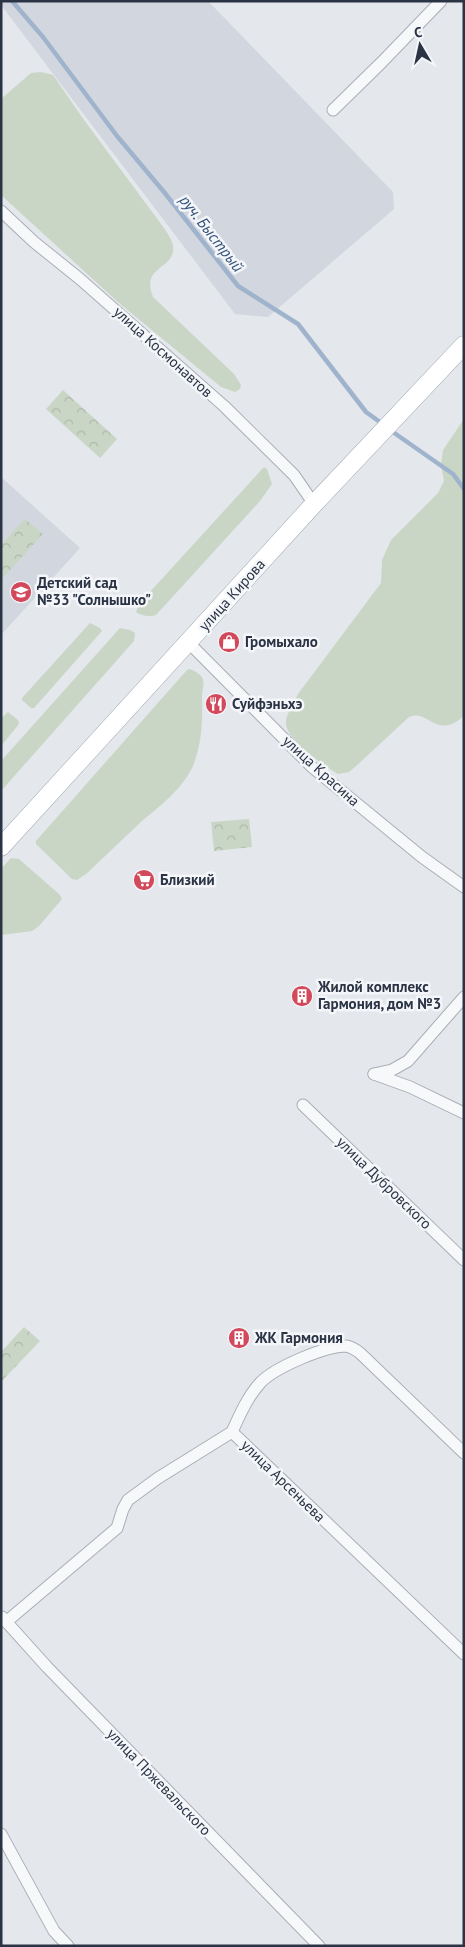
<svg xmlns="http://www.w3.org/2000/svg" width="465" height="1947" font-family="'PT Sans',sans-serif">
  <style>
    .built { fill: #d2d6de }
    .grass { fill: #c9d6c5 }
    .park { fill: url(#park-crowns) }
    .lines { fill: none; stroke-linecap: round; stroke-linejoin: round }
    .stream { stroke: #9fb4cc; stroke-width: 4.5 }
    .street-casing { stroke: #a9aeb7; stroke-width: 13 }
    .primary-casing { stroke: #a3abb8; stroke-width: 19 }
    .street { stroke: #f7f8fa; stroke-width: 11 }
    .primary { stroke: #fff; stroke-width: 18 }
    .labels { text-anchor: middle; stroke-width: 5; stroke-linejoin: round; paint-order: stroke }
    .street-label { font-size: 15px; fill: #2b3445; stroke: #f4f6f9 }
    .poi-label { font-size: 15px; font-weight: bold; fill: #2b3445; stroke: #f4f6f9; text-anchor: start }
    .water-label { font-size: 16px; font-style: italic; fill: #34527a; stroke: #f4f6f9 }
  </style>
  <defs>
    <pattern id="park-crowns" width="20" height="18" patternUnits="userSpaceOnUse" patternTransform="scale(1.25)"><rect width="20" height="18" fill="#c9d6c5"/><path d="M2 6a3 3 0 1 1 6 0M12 15a3 3 0 1 1 6 0" fill="none" stroke="#adb8ab"/></pattern>
  </defs>
  <rect width="100%" height="100%" fill="#e4e7ec"/>
  <g class="built">
    <path d="M1,1H208L393,192L394,209L268,317L235,314L1,5Z"/>
    <path d="M1,477L80,548L1,635Z"/>
  </g>
  <g class="grass">
    <path d="M41,72L53,75L84,120L164,228C167,233 172,239 173,246C176,270 140,265 153,297L234,374L241,385L240,389L235,392L221,387L119,303L1,195V99L31,73Z"/>
    <path d="M464,419V716C435,741 429,708 409,717L355,767L349,772L338,774C325,766 286,740 286,723C286,714 294,703 298,694L381,583L382,560L391,540L438,493L444,481L441,465L443,450Z"/>
    <path d="M264,467L267,469L272,484L260,501L156,615C150,617 141,616 136,612L139,604Z"/>
    <path d="M90,623L100,628L102,631L34,708H31L22,700V698Z"/>
    <path d="M120,628L130,630L135,633L134,641L1,791V761Z"/>
    <path d="M190,669C211,678 201,685 202,700C203,722 201,748 192,768C181,790 160,806 142,821C123,839 105,856 86,874L77,880L72,879L36,844V841L187,670Z"/>
    <path d="M8,712L18,720L19,724L1,746V718Z"/>
    <path d="M11,858L19,859L60,895L62,899L39,926L32,931L1,935V869Z"/>
  </g>
  <g class="park">
    <path d="M63,390L117,439L100,458L46,409Z"/>
    <path d="M25,519L43,534L1,580V545Z"/>
    <path d="M249,819L252,847L214,851L211,822Z"/>
    <path d="M24,1327L40,1341L1,1382V1352Z"/>
  </g>
  <g class="lines">
    <g class="stream">
      <path d="M12,1L43,37L117,136L164,192L238,286L298,324L366,412L384,425"/>
      <path d="M390,430L453,474L464,489"/>
    </g>
    <g class="street-casing">
      <g id="street">
        <path d="M333,110L381,63L441,1"/>
        <path d="M1,211L34,242L80,279L224,406L294,475L314,504"/>
        <path d="M188,642L312,767L422,857L464,887"/>
        <path d="M374,1074L392,1070L408,1061L464,997"/>
        <path d="M374,1074L410,1087L464,1113"/>
        <path d="M303,1105L464,1260"/>
        <path d="M232,1432C240,1414 248,1396 261,1382C276,1367 325,1346 346,1346C352,1347 355,1349 360,1353L464,1453"/>
        <path d="M2,1617L47,1667L319,1946"/>
        <path d="M6,1622L117,1528L123,1509L128,1500L158,1478L232,1432L464,1654"/>
        <path d="M1,1834L54,1931L68,1946"/>
      </g>
    </g>
    <g class="primary-casing">
      <path id="primary" d="M1,847L314,504L464,345"/>
    </g>
    <use href="#street" class="street"/>
    <use href="#primary" class="primary"/>
  </g>
  <defs>
    <g id="school-disc" transform="scale(1.125)"><circle r="9.5" fill="#d1495b" stroke="#f4f6f9"/><path d="M0-5L7-2L0 1L-7-2ZM-4 1L0 2.5L4 1V4Q0 6-4 4Z" fill="#fff"/></g>
    <g id="shop-disc" transform="scale(1.125)"><circle r="9.5" fill="#d1495b" stroke="#f4f6f9"/><path d="M-5-2.5h2.3a2.7 3.5 0 0 1 5.4 0H5L5.5 6h-11ZM-1.5-2.5h3a1.5 2.3 0 0 0-3 0Z" fill="#fff"/></g>
    <g id="restaurant-disc" transform="scale(1.125)"><circle r="9.5" fill="#d1495b" stroke="#f4f6f9"/><path d="M-5-6h1v4h1v-4h1v4h1v-4h1v5L-1.5 .5V6h-2V.5L-5-1ZM5-6V6H3V1.5H1.5Q1.5-4 5-6Z" fill="#fff"/></g>
    <g id="supermarket-disc" transform="scale(1.125)"><circle r="9.5" fill="#d1495b" stroke="#f4f6f9"/><path d="M-6-5.5h2.5l.6 2H6L4.5 2H-2.5L-4.4-4H-6ZM-1.5 3.2a1.3 1.3 0 1 0 .1 0ZM3 3.2a1.3 1.3 0 1 0 .1 0Z" fill="#fff"/></g>
    <g id="building-disc" transform="scale(1.125)"><circle r="9.5" fill="#d1495b" stroke="#f4f6f9"/><path d="M-4-6H4V6H1V3H-1V6H-4ZM-2.5-4.3h1.7v1.8h-1.7ZM.8-4.3h1.7v1.8H.8ZM-2.5-1h1.7V.8h-1.7ZM.8-1h1.7V.8H.8Z" fill="#fff"/></g>
  </defs>
  <g fill-rule="evenodd">
    <use href="#school-disc" x="21" y="592"/>
    <use href="#shop-disc" x="229" y="642"/>
    <use href="#restaurant-disc" x="216" y="704"/>
    <use href="#supermarket-disc" x="144" y="880"/>
    <use href="#building-disc" x="302" y="996"/>
    <use href="#building-disc" x="239" y="1338"/>
  </g>
  <g class="labels">
    <g class="street-label">
      <text transform="translate(163 352) rotate(42)" y="5">улица Космонавтов</text>
      <text transform="translate(232 595) rotate(-48)" y="5">улица Кирова</text>
      <text transform="translate(321 771) rotate(42)" y="5">улица Красина</text>
      <text transform="translate(384 1183) rotate(44)" y="5">улица Дубровского</text>
      <text transform="translate(283 1481) rotate(44)" y="5">улица Арсеньева</text>
      <text transform="translate(159 1782) rotate(46)" y="5">улица Пржевальского</text>
    </g>
    <g class="poi-label">
      <text x="37" y="588">Детский сад<tspan x="37" dy="17">№33 "Солнышко"</tspan></text>
      <text x="245" y="647">Громыхало</text>
      <text x="232" y="709">Суйфэньхэ</text>
      <text x="160" y="885">Близкий</text>
      <text x="318" y="992">Жилой комплекс<tspan x="318" dy="17">Гармония, дом №3</tspan></text>
      <text x="255" y="1343">ЖК Гармония</text>
    </g>
    <g class="water-label">
      <text transform="translate(212 233) rotate(52)" y="6">руч. Быстрый</text>
    </g>
  </g>
  <rect width="465" height="1947" fill="none" stroke="#2b3445" stroke-width="5"/>
  <g transform="translate(420 45) rotate(351)" stroke="#f4f6f9" stroke-width="4" paint-order="stroke">
  <path d="M0-4L9 19L0 12L-9 19Z" fill="#2b3445"/>
  <text y="-8" font-size="14" font-weight="bold" text-anchor="middle" fill="#2b3445">С</text>
  </g>
</svg>
